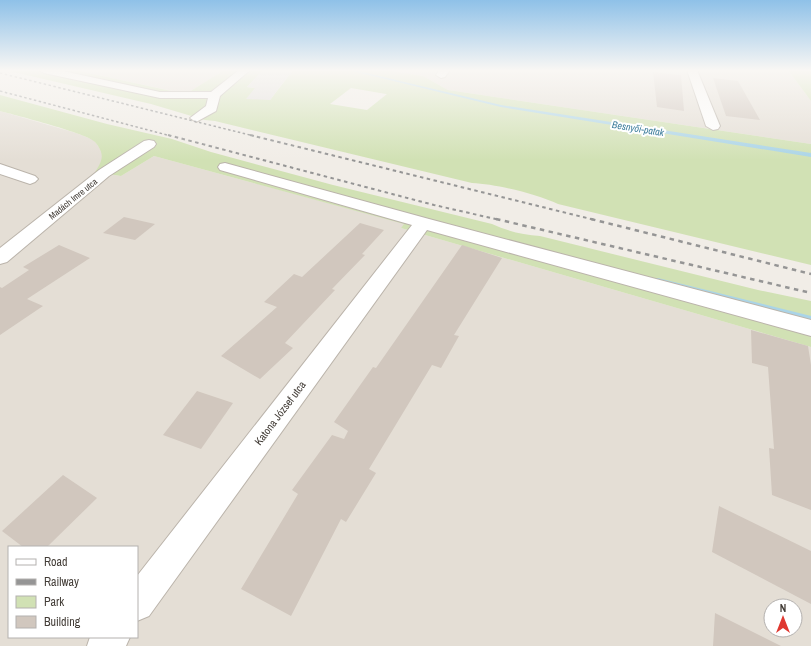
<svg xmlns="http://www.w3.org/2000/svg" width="811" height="646" font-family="'Archivo Narrow',sans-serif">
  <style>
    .residential { fill: #e4ded5; fill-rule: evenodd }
    .green { fill: #d1e1b4; fill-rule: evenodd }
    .parking { fill: #e0dddb }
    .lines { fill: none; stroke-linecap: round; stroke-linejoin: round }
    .stream { fill: #aad4e7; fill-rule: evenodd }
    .building { fill: #d1c7be }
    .street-casing { stroke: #bbb4ab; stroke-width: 2 }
    .street { fill: #fff; fill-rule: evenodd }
    .rail-far2 { stroke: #959595; stroke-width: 1.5; stroke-dasharray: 2.5 2.5; stroke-linecap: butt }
    .rail-far1 { stroke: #959595; stroke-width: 2; stroke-dasharray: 3.5 3.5; stroke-linecap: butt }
    .rail { stroke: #959595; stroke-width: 2.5; stroke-dasharray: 4.5 4.5; stroke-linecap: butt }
    .labels { text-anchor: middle; stroke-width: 4; stroke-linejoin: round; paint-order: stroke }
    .far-street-label { font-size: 9px; fill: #433d37; stroke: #fff }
    .far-water-label { font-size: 10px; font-style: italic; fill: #3b7c9b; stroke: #fff }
    .street-label { font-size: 11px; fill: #433d37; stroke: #fff }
  </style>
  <rect width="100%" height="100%" fill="#f1ede7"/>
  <g class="residential">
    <path d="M75,70H224L189,92H177Z"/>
    <path d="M384,70H788L811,101V144L448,90L423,76Z"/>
    <path d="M0,111L76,133L94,140L102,152V162L95,172L121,176L154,156L405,224L401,228L811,347V646H0ZM9,547H137V637H9ZM771,606H795V630H771Z"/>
  </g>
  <g class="green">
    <path d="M5,70H75L176,92H189L224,70H263L247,87L256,88L270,100L293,70H384L423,76L448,90L811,144V265L558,204C537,194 496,184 472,183L215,121L205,120L151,104ZM351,88L386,94H387L367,110L330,104Z"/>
    <path d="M788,70H811V101Z"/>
    <path d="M0,95L107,124L172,139L211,152L333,185L492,224C507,231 523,235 540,236L758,290L811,301V347L401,228L404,224L154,156L121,176L95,172C103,160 105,154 95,142C89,134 15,115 0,111Z"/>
  </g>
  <path class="parking" d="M263,70H293L270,100L246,99L255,88L247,87Z"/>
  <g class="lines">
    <g class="stream">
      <path d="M348,70H354L501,105L811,153V157L501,107Z"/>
      <path d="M655,278H658L811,316V322L655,282L654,280Z"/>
    </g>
  </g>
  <g class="building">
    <path d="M653,72L681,75L684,111L657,107Z"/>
    <path d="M713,78L738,81L760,120L726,116Z"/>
    <path d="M124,217L155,224L135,240L103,233Z"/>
    <path d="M360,223L384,230L362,254L365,255L332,289L335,290L285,343L293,348L260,379L221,356L277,307L264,302L294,274L302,277Z"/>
    <path d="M59,245L90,258L27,299L43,306L0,335V287L2,288L29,270L23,267Z"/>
    <path d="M462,245L502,258L454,335L459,336L441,368L432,365L369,469L376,473L346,522L341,519L291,616L241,589L298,494L292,490L332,435L344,439L348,431L334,422L373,367L376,368Z"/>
    <path d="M751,330L808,346L811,365V510L772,495L769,448L774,449L768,367L752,363Z"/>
    <path d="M197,391L233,403L201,449L163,435Z"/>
    <path d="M63,475L97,498L47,547H23L2,531Z"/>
    <path d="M719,506L811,551V604L712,552Z"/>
    <path d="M715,613L781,646H713Z"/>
  </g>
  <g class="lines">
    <g class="street-casing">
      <g id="street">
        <path d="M39,70H58L160,92H211L239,70H250L220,96L216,111L196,122L190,118L206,106L208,98H160L44,73Z"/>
        <path d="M440,70H450L445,77L441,78L436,75Z"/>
        <path d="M687,70H697L720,126L718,129L713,130L706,126Z"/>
        <path d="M149,140L154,141L156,144L154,147L109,176L7,262L0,264V248L99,170L144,141Z"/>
        <path d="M225,163L429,219L811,320V336L427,230L149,616L137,621V576L412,225L220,170L218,167L220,164Z"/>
        <path d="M0,164L35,176L38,179L35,182L30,184L0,174Z"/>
        <path d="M90,637H130L126,646H87Z"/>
      </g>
    </g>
    <use href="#street" class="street"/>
    <g class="rail-far2">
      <path d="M0,73L254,136"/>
      <path d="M0,91L171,136"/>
    </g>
    <g class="rail-far1">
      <path d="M168,135L434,205L500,220"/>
      <path d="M250,135L595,220"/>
    </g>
    <g class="rail">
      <path d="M496,219L811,293"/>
      <path d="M591,219L811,274"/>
    </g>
  </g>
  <linearGradient id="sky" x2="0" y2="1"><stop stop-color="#8fc1e8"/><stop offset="0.44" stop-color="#f9f7f4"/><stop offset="1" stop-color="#f9f7f4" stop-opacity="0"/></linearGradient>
  <rect width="811" height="160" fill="url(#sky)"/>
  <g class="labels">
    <g class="far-street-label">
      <text transform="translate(73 199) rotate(-39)" y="3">Madách Imre utca</text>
    </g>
    <g class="far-water-label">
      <text transform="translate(638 128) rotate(9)" y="4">Besnyői-patak</text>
    </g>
    <g class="street-label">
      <text transform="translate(280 413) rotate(-53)" y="4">Katona József utca</text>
    </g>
  </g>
  <rect x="8" y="546" width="130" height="92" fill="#ffffff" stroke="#b4b1af"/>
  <rect x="16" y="559" width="20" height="6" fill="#ffffff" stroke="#b4b1af"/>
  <text x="44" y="566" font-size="12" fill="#433d37">Road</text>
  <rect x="16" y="579" width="20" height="6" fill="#959595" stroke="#b4b1af"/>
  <text x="44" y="586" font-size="12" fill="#433d37">Railway</text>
  <rect x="16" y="596" width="20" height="12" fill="#d1e1b4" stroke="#b4b1af"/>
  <text x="44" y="606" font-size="12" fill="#433d37">Park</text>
  <rect x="16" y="616" width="20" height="12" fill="#d1c7be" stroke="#b4b1af"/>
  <text x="44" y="626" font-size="12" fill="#433d37">Building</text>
  <g transform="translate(783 618)"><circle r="19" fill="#ffffff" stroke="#b4b1af"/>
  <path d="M0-3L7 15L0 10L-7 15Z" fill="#df3830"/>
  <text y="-6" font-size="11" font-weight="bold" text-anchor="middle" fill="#433d37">N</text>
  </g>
</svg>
